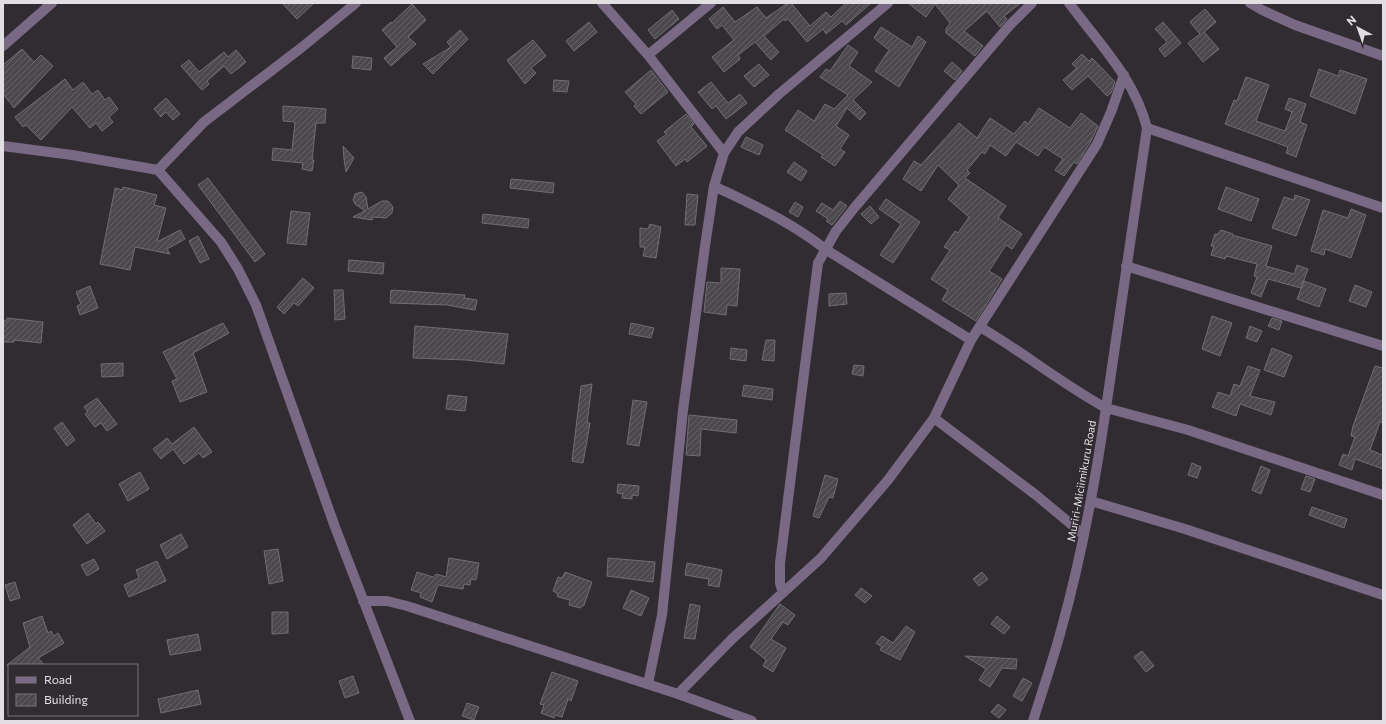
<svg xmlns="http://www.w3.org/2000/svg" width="1386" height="724" font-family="Commissioner,sans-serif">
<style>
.building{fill:url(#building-hatch);stroke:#716d74}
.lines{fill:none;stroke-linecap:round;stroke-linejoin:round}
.minor{stroke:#7a6984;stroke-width:10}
.labels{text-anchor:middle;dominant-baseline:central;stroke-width:3;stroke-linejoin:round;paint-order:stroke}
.street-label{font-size:11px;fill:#e1dfe2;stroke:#302c32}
</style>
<defs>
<pattern id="building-hatch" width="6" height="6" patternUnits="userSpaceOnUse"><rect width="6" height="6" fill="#4b484e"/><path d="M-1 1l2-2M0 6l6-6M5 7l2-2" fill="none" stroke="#656267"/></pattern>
</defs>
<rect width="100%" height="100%" fill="#302c32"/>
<path class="building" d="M282,3H314L297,19Z
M788,3H791L810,26L826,12L831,17L846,3H871L846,25L842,21L826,34L823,29L807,42L788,19L785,21L784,19L764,36L779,52L771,60L755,42L738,55L740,59L724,72L712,57L734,40L722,25L717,29L709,19L723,7L735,22L757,7L766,18Z
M908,3H1021L1004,16L1007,19L1000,27L987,11L964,31L983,46L975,56L946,33V29L950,23L935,4L926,17Z
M412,4L426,20L408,37L416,44L391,66L384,58L397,47L382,30L391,22L392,23Z
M1205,9L1216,22L1204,32L1219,49L1203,62L1188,43L1200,34L1190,22Z
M672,10L679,19L655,39L648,30Z
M589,22L597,32L574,51L566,41Z
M1163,22L1181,43L1165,57L1159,49L1167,42L1155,29Z
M881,27L912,47L918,36L926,42L899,87L875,71L889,50L874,38Z
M460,30L468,39L433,74L423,64L451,47L447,42Z
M533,40L546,56L531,68L536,73L525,84L507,60Z
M848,45L858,52L849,66L872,82L853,100L866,113L860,120L847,108L836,126L849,135L840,149L845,152L835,166L821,157L823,155L785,130L798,110L814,121L825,104L834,109L848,95L820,77L826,69L830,71Z
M22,49L34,62L41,55L53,66L14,108L3,94V65Z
M236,50L246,62L231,74L224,66L207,81L209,84L202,90L181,66L189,60L199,72L224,52L228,57Z
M1082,54L1089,61L1092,58L1115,82L1111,93L1107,96L1088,76L1072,90L1063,80L1077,68L1072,64Z
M353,56L372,58L371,70L352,68Z
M952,62L962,71L955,80L944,71Z
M759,64L769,75L754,87L744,76Z
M1319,69L1338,76L1340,70L1367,79L1355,114L1310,96Z
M651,70L668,92L641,114L634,106L636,104L625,92Z
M1246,77L1269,85L1256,121L1285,131L1292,112L1285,109L1289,98L1306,104L1300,122L1307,125L1296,157L1286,153L1288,147L1225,124L1234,100L1237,101Z
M65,79L73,90L83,82L92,94L98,90L105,100L109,97L118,109L109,117L113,122L102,131L96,123L90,128L72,107L41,140L26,125L23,127L15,117Z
M554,80L569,81L567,92L553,91Z
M711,82L728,103L740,94L747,103L726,119L716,106L712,109L698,92Z
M166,98L180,114L173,120L166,112L161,117L154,109Z
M283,106L326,109L325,123H316L312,160H314L312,171L302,169L303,163L272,160L273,148L292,150L295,122L283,121Z
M1039,108L1070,128L1081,113L1098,126L1091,141L1077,164L1074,162L1064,176L1055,170L1063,159L1044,147L1038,156L1016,142L1006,156L990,145L985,154L982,152L967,170L970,173L965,178L1006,206L998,218L1022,234L1012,249L1006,245L989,271L1002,279L976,321L942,300L948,290L931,279L950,250L944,247L955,231L958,233L969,217L948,199L959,185L938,165L921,191L903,179L914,161L921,165L959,123L977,138L990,118L1014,134L1025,121L1028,124Z
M686,114L694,124L691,127L707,146L687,162L685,159L676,166L657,141L667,134L664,132Z
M746,137L763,145L759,155L741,147Z
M343,146L354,158L346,172L344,159Z
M794,162L807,171L801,181L787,172Z
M208,178L265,254L255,262L198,185Z
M511,179L554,183L553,193L510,188Z
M123,187L157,195L154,205L166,208L157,242L180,230L185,239L167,249L170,254L135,247L130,270L100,264L115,188L123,190Z
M1226,187L1259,199L1251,221L1218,209Z
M362,192L366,197L368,209L382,201H388L393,207L392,213L386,218L373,217L372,220L353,217L365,211L355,204L353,200L355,194Z
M687,194L698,195L695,225H685Z
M1295,195L1310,200L1296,236L1272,228L1284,197L1294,200Z
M886,199L920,222L893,263L880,255L901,224L879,209Z
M840,201L847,206L832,225L826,221L828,219L816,211L822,203L833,210Z
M795,202L803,207L798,217L789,212Z
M870,206L879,217L871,224L861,214Z
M1351,209L1366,215L1351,258L1325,249L1324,255L1311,251L1323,210L1348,218Z
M291,211L310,213L306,245L287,243Z
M483,214L529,219L528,228L482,223Z
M650,224L661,227L656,258L643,256L645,247H640V228L648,229Z
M1221,230L1233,234L1232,235L1272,246L1266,266L1294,274L1297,265L1308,269L1301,288L1268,279L1261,297L1251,293L1257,277L1254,276L1257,264L1226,256L1225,259L1211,255L1214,246H1211L1215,234H1218Z
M198,236L209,259L200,263L189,241Z
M349,260L384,263L383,274L348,271Z
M721,268L740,269L737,306L727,305L726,315L704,312L707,282L721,283Z
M303,278L314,288L298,306L294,303L284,314L277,307Z
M1304,281L1326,289L1319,307L1297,299Z
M1355,285L1372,292L1366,307L1349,301Z
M90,286L98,308L80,315L77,306L81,304L76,292Z
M334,290H343L345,319L335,320Z
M391,290L465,295L464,298L477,300L475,310L447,305L390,303Z
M846,293L847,304L829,306V294Z
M1212,316L1232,323L1220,356L1202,349Z
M7,318L43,322L41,343L14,340V342H3V321H6Z
M1272,318L1282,321L1279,330L1268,326Z
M223,323L229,333L193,353L207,392L180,402L172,381L177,379L163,352Z
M631,323L654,328L651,338L629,334Z
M415,326L508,334L504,364L466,360L413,358Z
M1250,326L1262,331L1257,342L1246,338Z
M766,340H775L774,361L762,360Z
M731,348L747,350L746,361L730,359Z
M1272,348L1292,356L1284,377L1264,370Z
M123,363V376L102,377L101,364Z
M854,365L864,366L863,376L852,374Z
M1248,366L1260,370L1250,396L1275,402L1271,415L1240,404L1236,416L1212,407L1218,392L1230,396L1234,384L1240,386Z
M1375,366L1383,368V423L1380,422L1370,450L1383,455V469L1355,459L1352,470L1339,465L1343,454L1348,456L1355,437L1351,436L1353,426Z
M592,384L587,423H590L583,463L572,461L581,386Z
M744,385L773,389L772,400L742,396Z
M448,395L467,397L465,411L446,409Z
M97,398L117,424L107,431L101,423L95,427L85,414L88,412L84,407Z
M633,400L647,402L639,446L627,444Z
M689,415L737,420L736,433L701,429L700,456L686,455Z
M62,422L75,440L67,446L54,428Z
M194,427L212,452L203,458L199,453L184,464L173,449L161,459L153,449L167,438L172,444Z
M1192,463L1201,467L1197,478L1188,475Z
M1261,466L1270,470L1261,494L1252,490Z
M140,472L149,489L128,501L119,484Z
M825,475L838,479L833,498L829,497L819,518L813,516Z
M1306,476L1315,479L1310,492L1301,489Z
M618,484L639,486L638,496L632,495V499L622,498L623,494L617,493Z
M1312,507L1347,519L1344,528L1309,515Z
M88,513L96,524L98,522L105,531L87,544L73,525Z
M181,534L188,547L167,559L160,545Z
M278,549L283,581L269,584L264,551Z
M449,558L479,563L476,580L471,579L470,585L464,584L463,589L438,585L432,602L420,597L421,593L411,590L417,572L433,577L436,574L446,577Z
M608,558L655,562L653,582L607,576Z
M94,559L99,569L87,576L81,565Z
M157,561L166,581L129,597L124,585L139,578L136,570Z
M687,563L722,570L719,587L708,585L709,579L685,575Z
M565,572L592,582L584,605L580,608L569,605L570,600L558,597L557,593L553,591L558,577L562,578Z
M982,572L988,579L979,586L973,579Z
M15,582L20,598L10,601L5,585Z
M861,588L872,596L865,603L855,595Z
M631,590L649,598L641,616L623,608Z
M690,604L700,606L695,639L684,638Z
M780,604L795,615L788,625L783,622L771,639L786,648L773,672L763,666L766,660L750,647Z
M272,612H288V633L272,634Z
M42,616L48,633L51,631L54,636L58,633L64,643L38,658L44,665H7L30,647L23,623Z
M997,616L1010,627L1004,634L991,624Z
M906,626L915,632L900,660L880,650L882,647L876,643L882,636L893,643Z
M198,634L201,650L170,655L167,640Z
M1142,651L1154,666L1146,672L1134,657Z
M965,656L1017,659L1016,669L1002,668L990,687L979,680L986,669Z
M552,672L578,681L571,701L568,699L562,717L555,715L554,718L541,713L544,705L540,704Z
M353,676L359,693L345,698L339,681Z
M1023,678L1032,683L1022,701L1013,696Z
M198,690L201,704L161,713L158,699Z
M467,703L479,707L474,720L462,716Z
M998,704L1006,710L999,718L991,712Z"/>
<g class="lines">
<path class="minor" d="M602,3L648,55L724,153
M1250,3L1262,10L1295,25L1383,56
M3,46L52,3
M648,55L711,3
M1147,128L1383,208
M3,146L72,155L158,170L221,242L238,269L256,305L335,527L410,721
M158,170L204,122L301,48L356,3
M714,186C753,205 791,222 825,249L971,340
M1126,266L1383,346
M980,327C1023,352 1062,384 1106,408L1147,128C1135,79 1098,42 1069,3
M934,418L1036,495L1084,535
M1091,501L1185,529L1383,595
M783,593L780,583V563L818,263L836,231L855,207L1009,26L1032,3
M363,601H387L407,606L678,694L732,639L821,558L888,480L934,418L971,340L1097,144L1111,112L1124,75
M648,684L662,615L683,410L705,246L714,186L724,153L738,132L779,94L888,3
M678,694L752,721
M1033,721C1042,692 1052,663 1060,634C1081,560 1095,484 1106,408L1188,430L1383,495"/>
</g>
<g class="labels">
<g class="street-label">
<text transform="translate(1081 481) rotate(-80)">Muriri-Miciimikuru Road</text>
</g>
</g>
<rect width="1386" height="724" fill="none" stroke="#e1dfe2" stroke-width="8"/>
<rect x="8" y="664" width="130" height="52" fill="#302c32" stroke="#777478"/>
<rect x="16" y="677" width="20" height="6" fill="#7a6984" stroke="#777478"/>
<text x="44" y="684" font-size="12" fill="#e1dfe2">Road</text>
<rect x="16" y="694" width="20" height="12" fill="url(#building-hatch)" stroke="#777478"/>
<text x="44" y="704" font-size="12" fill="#e1dfe2">Building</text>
<g transform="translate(1358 28) rotate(319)" stroke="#302c32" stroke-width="3" paint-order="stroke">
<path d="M0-3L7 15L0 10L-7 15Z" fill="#e1dfe2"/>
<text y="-6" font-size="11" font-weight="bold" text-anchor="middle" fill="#e1dfe2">N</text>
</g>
</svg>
